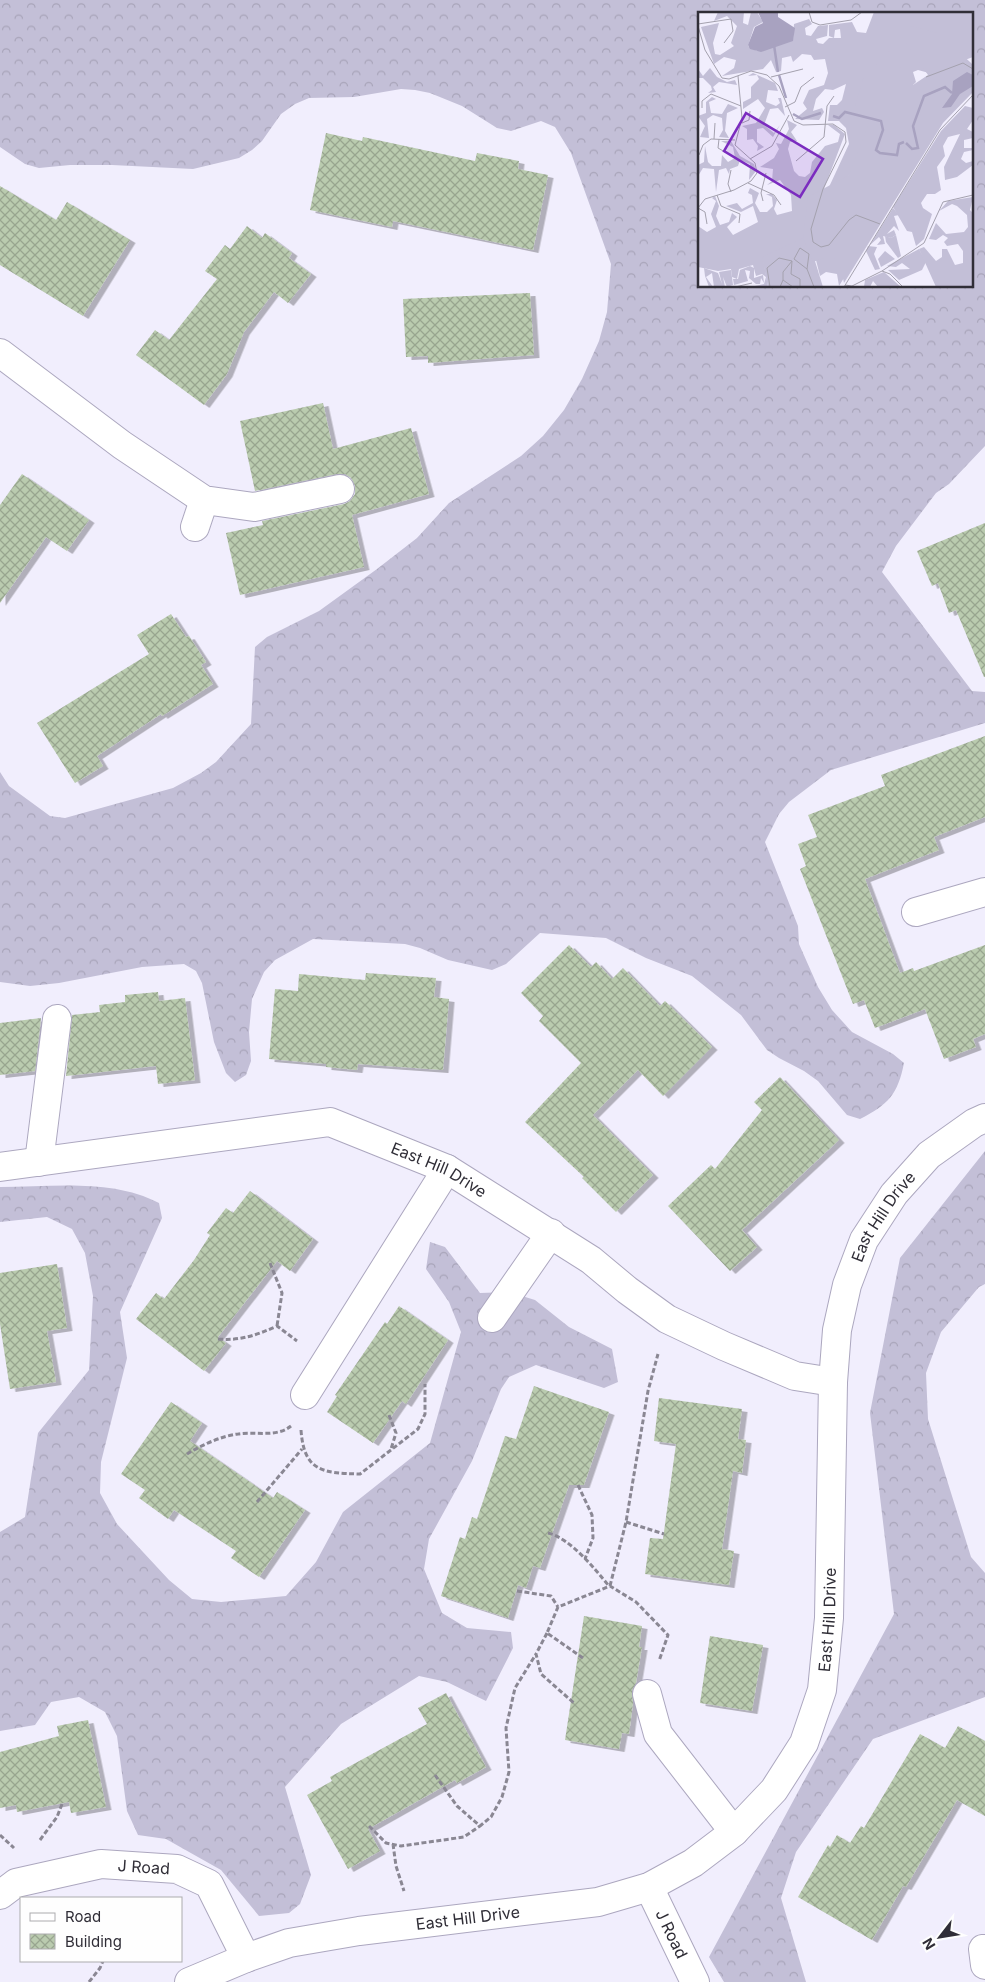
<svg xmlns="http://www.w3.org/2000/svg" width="985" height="1982" font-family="Inter,sans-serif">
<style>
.forest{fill:url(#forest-crowns);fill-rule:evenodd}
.building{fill:url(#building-cross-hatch);filter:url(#shadow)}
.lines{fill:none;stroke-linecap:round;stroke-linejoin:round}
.minor-casing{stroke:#aca7bf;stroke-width:30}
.path{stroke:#8a8793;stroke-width:3;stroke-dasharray:5 2.5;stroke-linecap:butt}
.minor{stroke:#fff;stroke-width:28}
.labels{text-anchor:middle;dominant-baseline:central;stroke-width:4;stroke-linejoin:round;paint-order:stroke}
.street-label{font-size:16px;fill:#302e37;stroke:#fefefe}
.inset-river{fill:none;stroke:#a8a2c0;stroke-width:2.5}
.inset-road{fill:none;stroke:#a4a1ae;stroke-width:1}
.view{fill:#7b2cbf;fill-opacity:0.15;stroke:#7b2cbf;stroke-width:2.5}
.inset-edge{fill:none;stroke:#302e37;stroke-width:2.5}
</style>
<defs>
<pattern id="forest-crowns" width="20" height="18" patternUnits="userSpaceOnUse" patternTransform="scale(1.25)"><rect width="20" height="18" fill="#c3bfd7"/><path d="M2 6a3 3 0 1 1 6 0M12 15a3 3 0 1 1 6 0" fill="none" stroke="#a8a4b9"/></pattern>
<pattern id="building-cross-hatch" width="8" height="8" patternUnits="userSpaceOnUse" patternTransform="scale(1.25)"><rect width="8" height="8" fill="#bacbaf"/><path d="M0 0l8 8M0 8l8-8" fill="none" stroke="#98a58f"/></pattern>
<filter id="shadow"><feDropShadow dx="5.5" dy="3" stdDeviation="0" flood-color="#0004"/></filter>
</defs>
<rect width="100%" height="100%" fill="#f1eefd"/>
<path class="forest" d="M0,0H985V446L949,484L936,493L896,546L882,572L972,691L985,692V723L831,770L789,802L779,814L765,842L798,926L799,944L818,987L832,1010L852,1032L893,1054L904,1063C898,1094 888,1105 860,1119L847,1115L818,1081L804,1071L779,1058L767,1050L741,1015L692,976L646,958L606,938L540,933L506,964L492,970L448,960L420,948L405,944L313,939L275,960L264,972L252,999L249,1032L251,1061L246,1075L235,1082L226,1073L214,1042L202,983L196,971L184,964L142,967L59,983L30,986L0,982V772L9,786L50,816L65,818L173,788L201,773L216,762L251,724L255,647L267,637L319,611L377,569L417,538L449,503L521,456L543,436L564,410L582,379L599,341L607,312L611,264L571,153L555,127L541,121L511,131L497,128L462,106L430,93L415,90L401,89L354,97L309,98L295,104L281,114L262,141L252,150L239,158L193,169L112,165H70L39,168L25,164L0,147ZM699,14H971V286H699Z
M985,1151V1284L979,1287L941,1332L926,1373L928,1419L971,1557L985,1573V1697L873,1739L796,1852L781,1898L806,1982H724L709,1957L894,1614L870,1413L900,1258Z
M0,1187C51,1187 112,1178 159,1203L162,1218L120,1312L127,1358L101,1462L100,1493L117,1524L169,1580L192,1599L221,1602L286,1596L316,1562L343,1512L430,1443L461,1332L449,1302L426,1269L430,1242L445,1247L480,1293L509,1292L535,1300L569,1327L612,1349L618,1382L604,1388L536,1365L509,1377L501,1389L472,1461L429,1539L424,1569L442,1613L467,1628L511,1632L513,1648L486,1701L447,1682L419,1676L341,1724L285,1787L311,1875L300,1904L289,1913L259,1916L221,1870L166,1839L138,1835L127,1811L117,1736L105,1712L79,1697L51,1702L35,1725L0,1731V1532L25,1517L38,1433L89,1370L93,1296L85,1253L72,1229L47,1217L0,1222Z"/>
<path class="building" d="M326,133L362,141L363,137L475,161L477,153L519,161L518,169L548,175L533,250L393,221L392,227L310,210Z
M0,186L56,220L67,202L130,240L83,316L0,265Z
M247,226L262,238L265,233L292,253L289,258L311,274L288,303L274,292L244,332L227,374L204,405L136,355L155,330L169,340L217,279L205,271L225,245L230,249Z
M530,293L534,355L428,363V356L406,357L403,299Z
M323,403L333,449L411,428L429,494L352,515L364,567L240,595L226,533L263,525L262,521L344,504L350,501L355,494V486L351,478L345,474H337L255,491L240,421Z
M22,474L89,520L67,551L46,537L0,603V505Z
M985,523V677H984L956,610L949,613L938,583L932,586L917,551Z
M171,614L186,637L189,636L206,662L201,665L213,684L162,716L161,714L97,756L103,766L75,783L37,723L149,654L137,635Z
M985,736V817L934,837L939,850L865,879L900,973L913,968L914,971L985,945V1034L973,1039L976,1047L944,1059L925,1009L875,1028L864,1000L853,1004L800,869L806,866L798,844L817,837L808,815L885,786L881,775Z
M569,945L591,967L596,962L612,979L623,968L660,1006L665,1001L712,1047L663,1096L638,1070L593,1115L653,1175L616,1212L582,1178L584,1177L525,1122L581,1063L539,1021L543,1016L521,993Z
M366,973L436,978L434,997L449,999L443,1070L358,1064L357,1070L326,1067V1064L269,1059L275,989L298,991L299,974L365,980Z
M158,992L159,1001L185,998L195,1080L158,1084L156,1066L66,1076L72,1015L100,1012L99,1005L125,1002V995Z
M41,1018L35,1071L0,1075V1023Z
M780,1077L839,1140L742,1230L757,1247L730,1271L668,1206L711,1165L715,1169L762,1110L754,1102Z
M250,1191L313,1239L290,1271L277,1261L218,1337L226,1343L204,1371L136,1319L156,1293L164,1299L194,1260L210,1235L207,1233L226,1208L233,1213Z
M57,1264L67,1328L47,1331L56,1382L10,1389L0,1324V1273Z
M399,1306L448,1340L406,1404L402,1401L373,1443L327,1412L337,1396L335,1395L385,1322L387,1324Z
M534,1386L609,1412L584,1485H569L540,1568L533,1566L526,1588L518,1585L508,1618L441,1596L460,1537L465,1539L472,1517L477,1519L505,1436L516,1439Z
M659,1398L742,1409L738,1439L746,1440L742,1473L733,1471L722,1549L734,1551L729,1585L645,1574L650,1538L663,1539L676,1444L654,1441Z
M171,1402L202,1423L190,1441L273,1498L277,1492L305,1510L259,1577L231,1558L236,1551L174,1510L168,1519L139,1498L145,1490L121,1474Z
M584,1616L642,1626L639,1647H642L636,1683L632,1691L633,1703L629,1734L622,1733L619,1749L565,1740Z
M710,1636L763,1645L752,1711L700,1703Z
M446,1693L486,1767L457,1783L455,1780L368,1829L380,1851L348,1869L307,1795L332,1781L330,1777L427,1724L418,1708Z
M88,1720L106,1807L71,1813L69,1802L17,1812L16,1805L0,1808V1752L59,1736L57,1726Z
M958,1726L985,1741V1816L957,1800L906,1887L903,1886L872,1940L798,1897L828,1845L830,1847L837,1835L850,1843L861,1826L864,1828L920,1734L945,1748Z"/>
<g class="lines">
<g class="minor-casing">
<g id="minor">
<path d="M0,353L122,445L204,500L254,507L340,489"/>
<path d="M195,527L204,500"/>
<path d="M916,912L985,892"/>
<path d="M39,1162L57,1019"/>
<path id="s1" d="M0,1167L330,1122L447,1169L591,1260L627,1290L667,1319L724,1346L795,1376L833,1382"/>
<path d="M492,1318L551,1233"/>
<path d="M305,1395L447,1169"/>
<path d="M647,1694L658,1734L734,1832"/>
<path id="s2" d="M649,1887L695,1982"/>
<path id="s3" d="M0,1895L16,1883L101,1864L177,1869L209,1884L246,1958"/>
<path d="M983,1949L985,1965"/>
<path id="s4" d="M189,1982L246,1958L289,1943L359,1931L598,1902L649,1887L693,1863L734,1832L774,1790L804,1743L822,1690L829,1618L833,1382L837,1330L847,1285L864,1240L894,1194L929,1155L974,1123L985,1118"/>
</g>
</g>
<path class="path" d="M270,1263L282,1293L277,1326
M218,1339C240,1341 257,1335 277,1326L297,1341
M389,1415L396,1433L391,1449
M301,1430C304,1472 323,1473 360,1474L418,1429L425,1414V1384
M187,1454C202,1445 221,1436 238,1434C255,1431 276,1438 291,1426
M578,1485L592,1515L593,1538L585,1559
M257,1502L302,1449
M626,1522L664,1534
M548,1533C570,1538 595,1569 609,1586
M610,1586L626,1522L648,1391L658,1354
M517,1591L551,1596L558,1607
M547,1633L536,1654L541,1674L574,1703
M583,1658L547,1633L558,1607L610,1586L636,1602L668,1635L659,1661
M435,1775L457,1806L480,1826L491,1817L502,1797L509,1772L506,1728L515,1688L536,1654
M369,1826L386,1843L401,1846L464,1837L480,1826
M0,1835L14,1848
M40,1840L57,1817L62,1804
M393,1844L396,1866L404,1891
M89,1982L100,1968L103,1961"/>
<use href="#minor" class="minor"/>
</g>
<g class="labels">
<g class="street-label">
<text stroke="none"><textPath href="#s1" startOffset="452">East Hill Drive</textPath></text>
<text stroke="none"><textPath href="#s4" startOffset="1228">East Hill Drive</textPath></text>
<text stroke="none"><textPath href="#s4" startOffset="814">East Hill Drive</textPath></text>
<text stroke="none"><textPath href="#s3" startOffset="150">J Road</textPath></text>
<text stroke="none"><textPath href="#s4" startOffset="288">East Hill Drive</textPath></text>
<text stroke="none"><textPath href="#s2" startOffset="52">J Road</textPath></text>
</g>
</g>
<g transform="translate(698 12)">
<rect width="275" height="275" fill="#f1eefd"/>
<path d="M195,196L201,203L196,204L201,219L196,214L189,222L196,218L198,223L193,226L185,224L187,232L179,233L183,228L181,225L172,233ZM221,237L228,250L224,258L201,268L190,258L212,257L204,251L198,255L189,254ZM187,239L197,247L183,255L180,247ZM52,254L56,256V266L65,263L66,271L63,266L62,272H58L51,266L52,259L47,258L50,269L36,273L35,267H40L42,258ZM6,256L20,261L24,272L21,260L33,258L35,273L29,275L25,265L27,275H16L14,261L8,265L15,275H11L7,264Z" fill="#c3bfd7"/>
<path d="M20,0H46L45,11L50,13L53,0H59L65,10L56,15L50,34L59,39L95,28L96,12L111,7L114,12L107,16L108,23L113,24L120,14L130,13L129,24L118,27L120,31L125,32L131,26H143L142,17L137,18L136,26L131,24V13L154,10L159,20L168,21L176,0H275V45L231,61L220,58L215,60L218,70L213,75L227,89L124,190L151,132L148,116L141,109H130L132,93H139L144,88L148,72L135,78L127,77L118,87L115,99L124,96L126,100L121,108L97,107L109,97L105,91L111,78L126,73L130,61L127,47L116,48L113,43L104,42L95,50L93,44L84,46L83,59L78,60L73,48L65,57L24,64L36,56L38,48L26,45L16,52L3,15L21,11L15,31L17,42L22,43L36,34L33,31L39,14L29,4L16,9ZM12,56L19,65L29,70L37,68L39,73L21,70L15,75L18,80L10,81L14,78L13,74L5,66H0V57L5,64ZM55,61L77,71L80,79L70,78L68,90L78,94L82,91L80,86H83L87,104L80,96L72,97L66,113L76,121L82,113L75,125L65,116L59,117V130L66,135L59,139L60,134L55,127L49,128V117L44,114L58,111L67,96L60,87L45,97V90L53,86V75L61,67L59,63L50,64ZM14,85L18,87L11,90L13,101L24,102L30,92L40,96L29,101L27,119L31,126L21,125L25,118L24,106L15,103L9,107L11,126L2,125L7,114L0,104L8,101V90ZM267,94L275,96V108L269,117L275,120V126L266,128V136H275V138L266,140L263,147L268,151L275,149V153L259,165L247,168L246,155L262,122L250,125L245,134L247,144L239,155L243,178L237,182H229L223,191L225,196L234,202L226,227L218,234L214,220L209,219L195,195L243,119ZM89,108L99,113L93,120L99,129L92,130L90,137L96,159L101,164L107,165L112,161L114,150L127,134L140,130L142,122L130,113H136L147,122L111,216L162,240L141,274L139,262L128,260L122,264L117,244L103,228L65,246L70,275H57V274L66,272L68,265L64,262L58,264L55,253L41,257L39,267L34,265L33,257L20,259L0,255V214L9,220L18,215L13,202L18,189L14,186L17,184L21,194L18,204L22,213L31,210L34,201L39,205L29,215L35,223L60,210L55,194L43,200L28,194L39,191L44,197L55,191L54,183L50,181L52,176L61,181L57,191L62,200H69L75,194L74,185L68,182H74L79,188L76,197L79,203L94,199L93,183L82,168L69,173L74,169L75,157L62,155L76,146L81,137L78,131L83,132L91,117ZM23,129H33L42,144L56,152L58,159L51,168L52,152L42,148L40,154L32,157L31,162L28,156L21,158L18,180L16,157L5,156L0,164V153L6,150L7,134L10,150L14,154H23L24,143L30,150L37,146L35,135ZM275,185L272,198L275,201V275H238L221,237L226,235L238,249L244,245V237H249L257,253L265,251V239L260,232L249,234L246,230L250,226L245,223L238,228L231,227L238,211L248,222L266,220L270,215L269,203L259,194L254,192L241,199L250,189ZM198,223L203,244L200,246L188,230L187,224L193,226ZM170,234L179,235L176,242L182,257L177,258L168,239ZM186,260L203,275H180L175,269L172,275H166L167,268Z" fill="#c3bfd7"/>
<path d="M105,226L116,246L125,275H70L64,245Z" fill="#c3bfd7"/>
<path d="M213,14L240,21L272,50L275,53V80L245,111L146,271L142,253L131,240L128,245L115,250L105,226L110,185L151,163L171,111L157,94L165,67L191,39L215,73L230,63L204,25Z" fill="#c3bfd7"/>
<path d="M60,0H80V5L97,16L95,29L63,40L52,37L50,33L57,15L65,11ZM269,60L275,63V74L262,82L253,95L244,96L254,82L255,69Z" fill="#a8a2c0"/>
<path class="inset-river" d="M76,33L80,60M81,63L88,86M95,102L104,107L123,101M135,104L141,106L147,100L183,109L185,118L178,138L182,141L199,143L201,132L206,130M208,131L214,137L220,136L215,114L226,84L247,75L254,81"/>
<path class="inset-road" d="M111,0L114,10L122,13L153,8L164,0M0,12L33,7L35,19L26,31M0,14L7,38L24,66L31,67L53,59L69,63L81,74L96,109L105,113L135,112L147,120L148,130L125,177L113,217L115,230L123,235L131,233L151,208L158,203L182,212M73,65L105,57M228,65L265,51L275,57M87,95L97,90L103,75L116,65M4,96V89L13,82L43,94M44,111L51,108L52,99M16,127L17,111M21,127L20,136L27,140M1,143L5,133L13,127L37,128M52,147L74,134L91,103M98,149L126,125L129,94L136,84M50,171L76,183L83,193M33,180L30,172L33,158M19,183L23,194L42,202L41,211M65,189L63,181L68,161M0,196L7,187L36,178L53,169L59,161L57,151L37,133L44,106L40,64M0,196L7,200L9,212M109,257L96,247L102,236L111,242L109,257L116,275M184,259L226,231L245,190L275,183M85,268V260L94,249M147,273L154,274L184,259L192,262L205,275M37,275L54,271M72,275L69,256L81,246L94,249L93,262L102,267V275M82,275L85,268L95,275M146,275L242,118L275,83"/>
<path class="view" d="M48,101L125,147L102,185L26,139Z"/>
<rect width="275" height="275" class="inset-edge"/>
</g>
<rect x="20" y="1897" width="162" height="65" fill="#fefefe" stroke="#acabae"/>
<rect x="30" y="1913" width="25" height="8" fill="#ffffff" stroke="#acabae"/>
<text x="65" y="1922" font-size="15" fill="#302e37">Road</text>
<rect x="30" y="1934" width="25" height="15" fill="url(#building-cross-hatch)" stroke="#acabae"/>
<text x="65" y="1947" font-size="15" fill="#302e37">Building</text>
<g transform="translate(940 1937) rotate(239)" stroke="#fefefe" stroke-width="4" paint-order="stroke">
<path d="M0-4L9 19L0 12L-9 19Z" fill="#302e37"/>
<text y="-8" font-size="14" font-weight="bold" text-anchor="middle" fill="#302e37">N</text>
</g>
</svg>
